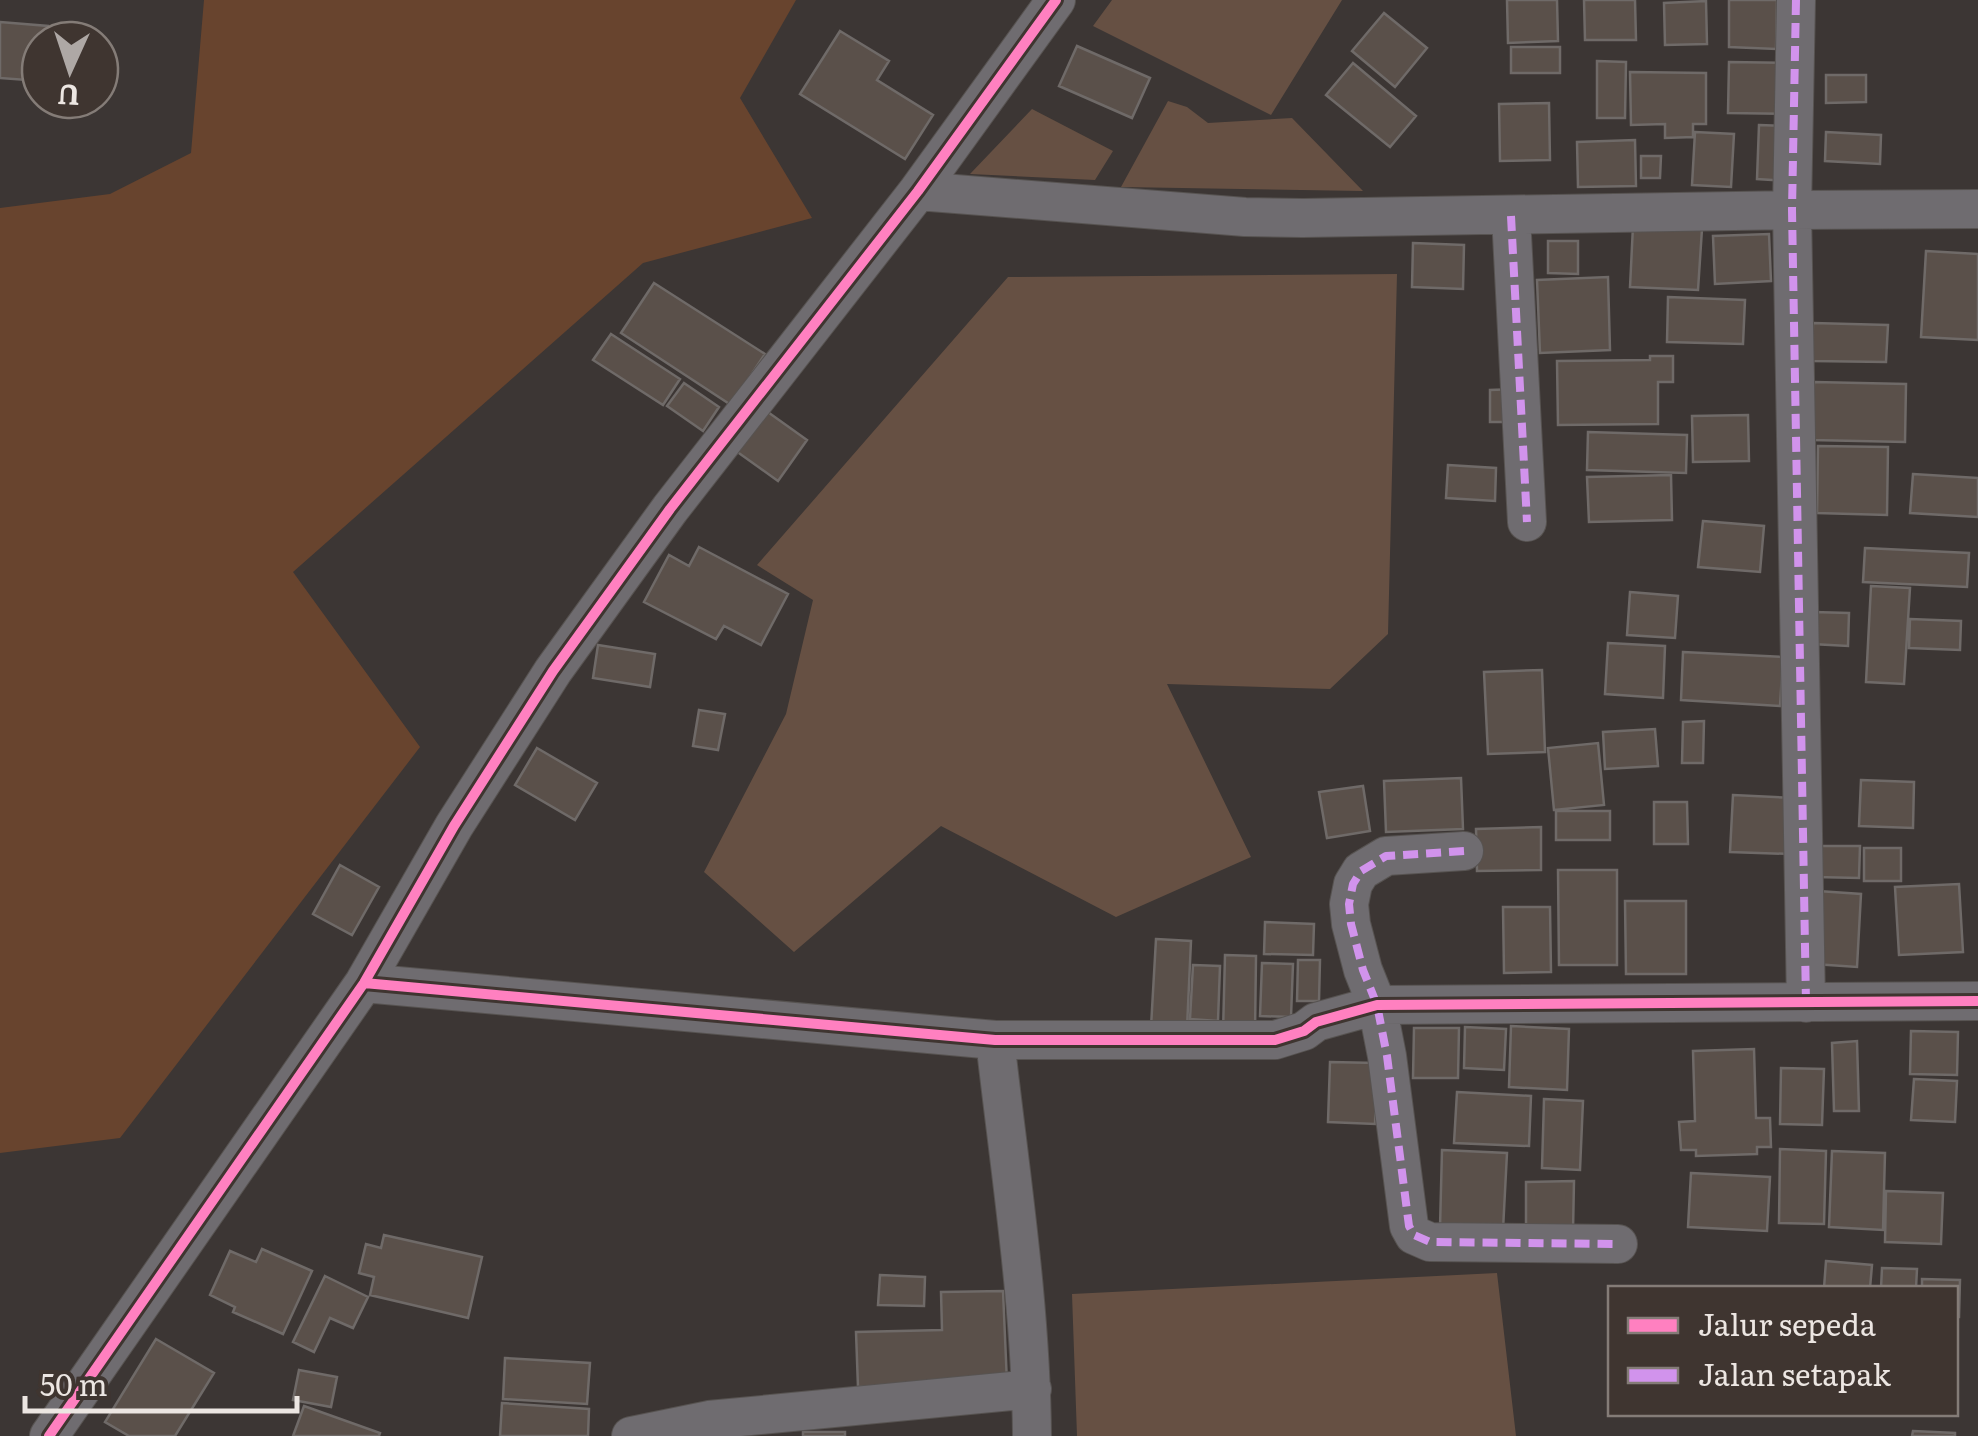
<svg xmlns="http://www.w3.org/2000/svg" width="1978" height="1436" font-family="Literata,serif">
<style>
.green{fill:#665043}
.water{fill:#68442e}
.building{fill:#5a504a;stroke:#6f6a68;stroke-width:2.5}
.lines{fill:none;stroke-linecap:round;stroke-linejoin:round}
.street-casing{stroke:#575351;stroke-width:40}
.street{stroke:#6f6c70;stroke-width:38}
.quiet{stroke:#d193ec;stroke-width:8;stroke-dasharray:15 8;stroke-linecap:butt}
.cycleway-casing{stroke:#3f3530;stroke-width:16}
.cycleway{stroke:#ff80c0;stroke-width:10}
</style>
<rect width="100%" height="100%" fill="#3c3634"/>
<path class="green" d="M1112,0H1342L1271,115L1093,26Z
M1168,101L1187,107L1208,123L1292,118L1363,191L1121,187Z
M1032,109L1113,151L1095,180L970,174Z
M1397,274L1388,634L1330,689L1167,684L1251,857L1116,917L941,826L794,952L704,872L786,714L813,600L757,565L1008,277Z
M1497,1273L1516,1436H1077L1072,1294Z"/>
<path class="water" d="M204,0H796L740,98L812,218L643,263L293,572L420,747L120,1138L0,1153V208L110,194L191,153Z"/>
<path class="building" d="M1507,0H1557L1558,41L1508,43Z
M1584,0H1635L1636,40H1585Z
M1729,0H1777L1776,49L1729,47Z
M1706,1L1707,44L1665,45L1664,3Z
M1384,13L1427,48L1395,87L1352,51Z
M0,22L48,26L47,40H40V81L0,78Z
M840,31L889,61L877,80L933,115L905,159L800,94Z
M1077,46L1150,78L1132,118L1059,86Z
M1511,47H1560V73H1511Z
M1597,61L1626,62L1625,118H1597Z
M1729,62L1792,63L1791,114L1728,113Z
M1353,63L1416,116L1390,147L1326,95Z
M1630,72L1706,73V124H1693V137L1665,138V124L1631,125Z
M1826,75H1866V102L1826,103Z
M1549,103L1550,160L1500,161L1499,104Z
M1759,125L1792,126L1790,181L1757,179Z
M1695,132L1734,134L1731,187L1692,185Z
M1826,132L1881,135L1880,164L1825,161Z
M1635,140L1636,186L1578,187L1577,142Z
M1641,156H1661L1660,178H1641Z
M1633,226L1702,229L1698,290L1630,287Z
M1769,234L1771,281L1715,284L1713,236Z
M1548,241H1578V274L1548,273Z
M1413,243L1464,245L1463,289L1412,287Z
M1926,251L1978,254V340L1921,337Z
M1608,277L1610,350L1540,353L1537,280Z
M654,283L765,354L731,405L621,333Z
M1668,297L1745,300L1743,344L1667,342Z
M1813,323L1888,325L1886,362L1812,361Z
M611,334L680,379L663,405L593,360Z
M1650,356H1673V382H1658V424L1558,425L1557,361L1650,360Z
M1814,382L1906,384L1905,442L1812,440Z
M684,383L719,407L703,431L667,406Z
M1517,389L1518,422H1490V390Z
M765,410L807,440L778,481L736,451Z
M1748,415L1749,461L1693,462L1692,416Z
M1588,432L1687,435L1686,473L1587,470Z
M1818,446L1888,447L1887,515L1817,513Z
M1448,465L1496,468L1495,501L1446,498Z
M1913,474L1978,478V517L1910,513Z
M1671,475L1672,520L1589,522L1587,477Z
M1703,521L1764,526L1760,572L1698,567Z
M699,547L788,594L761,645L724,626L716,639L644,602L669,555L689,566Z
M1865,548L1969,553L1967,587L1863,582Z
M1871,586L1910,588L1904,684L1866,682Z
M1630,592L1678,596L1675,638L1627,635Z
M1813,612L1849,613L1848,646L1812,644Z
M1910,619L1961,621L1960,650L1909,648Z
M1608,643L1665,646L1663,698L1605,694Z
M598,645L655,654L650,687L593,678Z
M1683,652L1783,657L1780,706L1681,700Z
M1542,670L1545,752L1488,754L1484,672Z
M699,710L725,714L718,750L693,746Z
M1704,721L1703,763H1682L1683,722Z
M1655,729L1658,766L1605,769L1603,732Z
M1598,743L1604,805L1554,810L1548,748Z
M537,748L597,783L575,820L515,785Z
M1461,778L1463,829L1386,832L1384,781Z
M1861,780L1914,782L1913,828L1859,826Z
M1363,786L1370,831L1327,838L1319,792Z
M1733,795L1794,798L1791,854L1730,852Z
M1654,802H1687L1688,844H1654Z
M1556,811H1610V840H1556Z
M1541,827V870L1477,871L1476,829Z
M1816,846H1860L1859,878L1816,877Z
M1864,848H1901V881H1864Z
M340,865L379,887L352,935L313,914Z
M1558,870H1617V965H1559Z
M1959,884L1963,952L1899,955L1895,887Z
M1818,891L1861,894L1857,967L1814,964Z
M1625,901H1686V974H1626Z
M1503,907H1550L1551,972L1504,973Z
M1265,922L1314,924L1313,955L1264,954Z
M1156,939L1191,941L1187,1028L1151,1027Z
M1225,955L1256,956L1255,1033H1223Z
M1298,960H1320L1319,1001H1297Z
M1262,963L1293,964L1291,1017L1260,1016Z
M1193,965L1220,966L1218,1021L1190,1019Z
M1511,1026L1569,1029L1567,1090L1509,1087Z
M1465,1027L1506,1029L1504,1070L1464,1068Z
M1414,1028H1459L1458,1078H1413Z
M1911,1031L1958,1032L1957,1075L1910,1074Z
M1857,1041L1859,1111H1834L1832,1043Z
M1754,1049L1756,1118H1770L1771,1147H1757V1154L1696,1156V1150H1681L1679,1122L1695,1121L1693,1051Z
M1330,1062L1377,1063L1375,1124L1328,1122Z
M1781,1068L1824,1069L1822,1125L1780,1124Z
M1914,1079L1957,1081L1955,1122L1911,1120Z
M1457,1092L1531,1096L1529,1146L1454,1143Z
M1544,1099L1583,1101L1580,1170L1542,1168Z
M1780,1149L1826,1151L1824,1224L1779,1223Z
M1442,1150L1507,1153L1503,1230L1440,1228Z
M1832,1151L1885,1153L1883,1230L1829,1227Z
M1691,1173L1770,1177L1767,1231L1688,1227Z
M1574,1181L1573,1232H1526V1182Z
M1886,1191L1943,1193L1941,1244L1885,1242Z
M384,1235L482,1257L468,1318L370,1295L374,1277L359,1273L366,1244L381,1248Z
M262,1249L312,1271L283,1334L233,1312L235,1307L210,1295L230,1251L256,1262Z
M1826,1261L1872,1265L1870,1288H1824Z
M1882,1268L1917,1269L1916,1288H1881Z
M880,1275L925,1277L924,1306L878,1305Z
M325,1276L368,1297L353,1328L330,1318L314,1352L293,1342Z
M1922,1279L1960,1280L1959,1317H1956V1288H1922Z
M1003,1291L1007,1383L858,1387L856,1332L942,1330L941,1292Z
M156,1339L214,1373L175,1436H129L105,1422Z
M505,1358L590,1363L587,1404L503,1399Z
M299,1370L337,1377L331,1407L293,1400Z
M502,1403L589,1409L588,1436H500Z
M304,1406L380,1433L379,1436H293Z
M1913,1431L1955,1433V1436H1912Z
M803,1432H845V1436H803Z"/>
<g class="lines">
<g class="street-casing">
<path id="street" d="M1796,0L1792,210L1806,1003
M918,191L1245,217L1303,218L1792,210L1978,209
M1511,216L1527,522
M1464,851L1386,856L1361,871L1353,884L1349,904L1351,924L1363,970L1377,1005L1387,1056L1409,1226L1414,1235L1430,1242L1618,1244
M364,983L995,1040H1275L1304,1031L1316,1022L1377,1005L1978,1001
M995,1040C1010,1172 1031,1304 1032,1436
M49,1436L364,983L454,826L553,671L670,509L918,191L1056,0
M631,1436L709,1420L1032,1389"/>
</g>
<use href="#street" class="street"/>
<path class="quiet" d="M1796,0L1792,210L1806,1003
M1511,216L1527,522
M1464,851L1386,856L1361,871L1353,884L1349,904L1351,924L1363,970L1377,1005L1387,1056L1409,1226L1414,1235L1430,1242L1618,1244"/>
<g class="cycleway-casing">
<path id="cycleway" d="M364,983L995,1040H1275L1304,1031L1316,1022L1377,1005L1978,1001
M49,1436L364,983L454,826L553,671L670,509L918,191L1056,0"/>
</g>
<use href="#cycleway" class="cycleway"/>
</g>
<rect x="1608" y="1286" width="350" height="130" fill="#3f3530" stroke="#847c77" stroke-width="2.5"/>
<rect x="1628" y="1318" width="50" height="15" fill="#ff80c0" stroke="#847c77" stroke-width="2.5"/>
<text x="1698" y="1336" font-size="30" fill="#ece6e2">Jalur sepeda</text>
<rect x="1628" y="1368" width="50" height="15" fill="#d193ec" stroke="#847c77" stroke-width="2.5"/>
<text x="1698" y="1386" font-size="30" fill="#ece6e2">Jalan setapak</text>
<g transform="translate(70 70) rotate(183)"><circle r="48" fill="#3f3530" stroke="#847c77" stroke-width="2.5"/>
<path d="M0-8L18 38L0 25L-18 38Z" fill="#aea8a5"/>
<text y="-15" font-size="28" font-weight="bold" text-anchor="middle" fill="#ece6e2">U</text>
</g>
<path d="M25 1396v15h272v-15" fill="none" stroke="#ece6e2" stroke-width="5"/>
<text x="40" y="1396" font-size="30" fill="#ece6e2" stroke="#3f3530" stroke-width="8" paint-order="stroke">50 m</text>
</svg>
